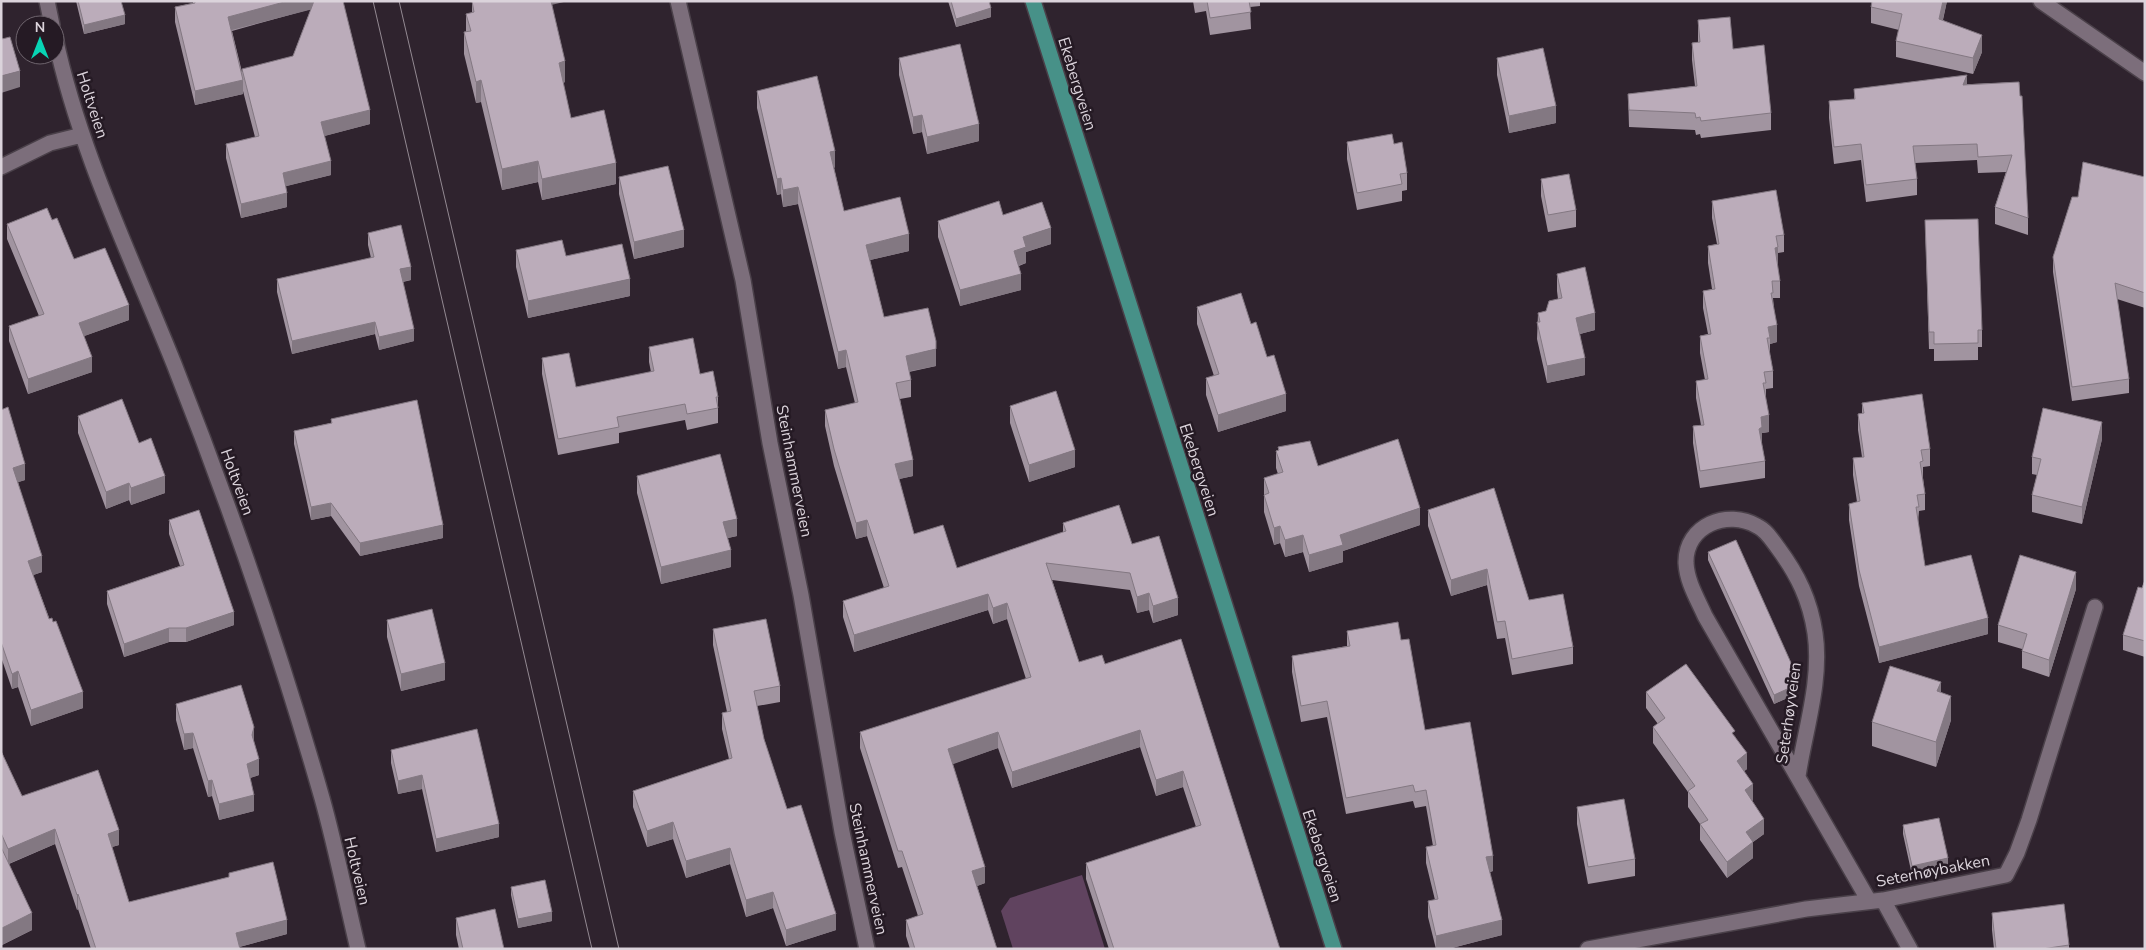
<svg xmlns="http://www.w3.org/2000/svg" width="2146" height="950" font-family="'Nunito Sans',sans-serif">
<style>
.green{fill:#60435f}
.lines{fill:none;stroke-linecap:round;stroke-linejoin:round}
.minor-casing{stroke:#4a4049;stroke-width:18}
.major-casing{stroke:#4a4049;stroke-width:18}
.minor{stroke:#7c6e7b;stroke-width:15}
.major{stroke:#479188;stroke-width:15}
.tram{stroke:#938992;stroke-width:1}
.wall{fill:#a194a0;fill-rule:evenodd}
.shaded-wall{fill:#837882}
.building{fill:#bbacba;stroke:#837882}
.labels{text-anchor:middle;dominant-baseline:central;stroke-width:5;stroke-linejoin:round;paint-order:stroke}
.street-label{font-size:16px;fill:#dbd3db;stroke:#251a24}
</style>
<rect width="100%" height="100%" fill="#2f232e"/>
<path class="green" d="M1082,875L1105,949H1013L1001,911L1010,898Z"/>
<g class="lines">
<g class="minor-casing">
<path id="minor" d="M47,1L52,25
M678,1L743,280L770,443L801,595L842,832L867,949
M2041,1L2145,73
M55,37C79,150 131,256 174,364C230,506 280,651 322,798C336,848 346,899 358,949
M1,167L50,143L82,135
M1798,776C1805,730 1822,680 1815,633C1810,600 1798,575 1778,548C1772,540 1766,530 1757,526C1728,509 1685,525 1686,563C1687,582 1697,598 1705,616L1869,901
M1883,900L1910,949
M1588,949L1806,909L1883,900L2006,875L2017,853L2029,820L2095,607"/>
</g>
<g class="major-casing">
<path id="major" d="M1033,1L1334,949"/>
</g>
<use href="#minor" class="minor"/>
<use href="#major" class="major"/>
<path class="tram" d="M373,1L592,949
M399,1L619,949"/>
</g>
<path class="wall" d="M76,1H121L125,24L84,34Z
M193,1H343L370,124L324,136L331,175L286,186L287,207L241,218L226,158V144L255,137L243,91V94L195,105L175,22V7L193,3ZM311,9L293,56L242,72L232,31Z
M472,1L552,5L565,82L563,83L571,118L616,184L542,200L538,182L502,190L481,102L476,103L464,54V32H466V14L472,13Z
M948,1H989L991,17L956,27Z
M1193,1H1260V6L1250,7L1251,29L1210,35L1206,11L1195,13Z
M1947,1L1943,20L1982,52L1973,74L1896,57V41L1899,30L1871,23V7Z
M1698,20L1733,49L1771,113V130L1701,138L1700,134L1696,135L1695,130L1629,127L1628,94L1695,86L1692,60V43L1698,42Z
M899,58L979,141L927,154L922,132L913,134L899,75Z
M1497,58L1556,123L1509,133L1497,75Z
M2019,82L2028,218V235L1995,224V207L2006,172L1978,173L1977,160L1915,163L1917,179V195L1866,202L1861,160L1834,164L1829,118V101L1854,99V89Z
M757,91L835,167L834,168L844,211L909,251L870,260L884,317L936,366L909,372L911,380V397L900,399L913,476L899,479L914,534L957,568L1063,532V523L1132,544L1178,615L1153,623L1149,610L1137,613L1130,590L1052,580L1079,662L1105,664L1181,639L1280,949H1109L1086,879V863L1196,827L1183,787L1156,796L1140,747L1012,788L998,748L952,764L985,883L977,886L997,949H910L906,936V920L918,916L902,867L898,868L860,748V732L1026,679L1007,619L993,624L988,610L854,652L843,617V601L884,588L867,536L856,539L834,466L825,426V410L855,403L846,367L838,369L798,204L783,207L781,194L777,195L757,108Z
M1347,142L1394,144L1407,173V190L1402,191V201L1357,210L1347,159Z
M619,177L684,247L634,259L619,194Z
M2145,177V308L2117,299L2129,379V393L2072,401L2053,272V257L2078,197Z
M1541,179L1576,210V227L1548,232L1541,196Z
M1712,201L1784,235V252L1778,253L1777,264L1780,281V298H1773L1777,342L1770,344V355L1773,371V388L1766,389V399L1769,432L1762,433V445L1765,461V478L1700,488L1693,443V426L1701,425L1696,398V381L1705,380L1700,353V336L1708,334L1703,308V291L1712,289L1708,263V246L1717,244L1712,218Z
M1003,215L1051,244L1026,252V263L1019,266L1021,290L960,306L938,237V221Z
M52,220L74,259L129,320L84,336L92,372L28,394L9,341V326L39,316L7,239V224Z
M1925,220L1982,330V347H1978V360L1934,361V349H1929Z
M368,233L411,280L403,282L414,341L379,350L375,334L292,354L277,292V279L371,258L368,245Z
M516,250L566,256L630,296L528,318L516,267Z
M1557,274L1595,330L1580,334L1585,375L1547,383L1537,339L1538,313L1546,311L1558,299L1557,291Z
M1197,307L1251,324L1267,357L1286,411L1218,432L1206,395V378L1214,376L1197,324Z
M649,347L700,374L718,397V423L687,430L685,420L619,433V443L558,455L542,374V358L576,387L651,372L649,362Z
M1862,403L1930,449V466L1923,467V478L1925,494V510L1919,511L1918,523L1925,566L1988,634L1879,663L1859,586L1849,520V504L1857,502L1853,475V458L1862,457L1858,430V414L1862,413Z
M1010,406L1075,467L1029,482L1010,423Z
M1,410L25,480L18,482L42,572L33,575L83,708L31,726L18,687L12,689L1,657Z
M78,416L139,443L165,493L131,505L129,500L106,509L78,433Z
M331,419L443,538L360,556L331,516L311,520L294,444V431L331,423Z
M2102,439L2082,524L2032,512V495L2037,475L2032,474V457Z
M1278,447L1318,466L1420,525L1343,551V562L1309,572L1303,552L1285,557L1280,543L1274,545L1264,512V478L1278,474L1276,468V451L1278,450Z
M637,476L737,536L728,538L731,567L661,584L637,493Z
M1428,510L1529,600L1573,647V664L1512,675L1505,638L1497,639L1487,585L1451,596L1428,526Z
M169,520L234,625L186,642H169L124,657L107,604V591L180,566L169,534Z
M1708,552L1796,683L1794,695L1774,704L1708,560Z
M2145,580V657L2123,650V635Z
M2076,589L2049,677L2022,668V649L1998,642V625Z
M387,620L445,680L401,691L387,637Z
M713,629L780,686V702L757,706L764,739L787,809L836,930L786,946L773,908L746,917L730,864L686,878L673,839L647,847L633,807V791L729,759L722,729V713L727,712L713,645Z
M1347,631L1401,640L1425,730L1493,871L1490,872L1502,935L1448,949H1436L1428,917V901L1435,900L1426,863V847L1433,846L1426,806L1415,808L1413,801L1346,814L1327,717L1301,722L1292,672V656L1347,646Z
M1646,692L1735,736L1747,769L1744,771L1753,800L1752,801L1764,834L1753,842V858L1727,878L1700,840V824L1688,807V792L1653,743V727L1658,724L1646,708Z
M1941,692L1951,720L1936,767L1872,746V722Z
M176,704L254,743L259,775L250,778L254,811L219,820L212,796L208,797L193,748L184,750L176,720Z
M391,750L499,837L436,852L422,789L398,794L391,763Z
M1,751L22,796L119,845L112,847L129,902L229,877V873L287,934L239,947L240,949H91L78,909L77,910L55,844L9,864L32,930L2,945L1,943Z
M1577,807L1635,859V876L1588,884L1577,824Z
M1903,825L1948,867L1912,875L1903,834Z
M511,887L552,921L518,928L511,895Z
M1992,913L2069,945V949H1994L1992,930Z
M456,918L504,949H459L456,935Z"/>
<path class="shaded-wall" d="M288,1H317V8L228,31V17Z
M547,1H568L547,6Z
M1943,1H1947L1939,36V19Z
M991,8V17L956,27V19Z
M125,15V24L84,34V25Z
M1982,35V52L1973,74V58Z
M565,61V82L559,84V63Z
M20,71V87L1,93V76Z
M1967,75V91L1963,85Z
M243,80V94L195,105V91Z
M481,80V102L476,103V82Z
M1556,106V123L1509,133V116Z
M370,110V124L321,137V122Z
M922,115V132L913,134V117Z
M979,124V141L927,154V137Z
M835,151V167L830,169V152Z
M331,161V175L283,187V173Z
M538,161V182L502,190V169Z
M616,163V184L542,200V179Z
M781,178V194L777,195V179Z
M798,187V204L783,207V190Z
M287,193V207L241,218V204Z
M1051,228V244L1026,252V263L1014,267V251L1023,237Z
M684,230V247L634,259V242Z
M909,234V251L866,261V245Z
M1778,247V264L1775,265V248Z
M411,267V280L400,282V269Z
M1021,274V290L960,306V290Z
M630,279V296L528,318V301Z
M129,305V320L79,338V323Z
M1595,313V330L1576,335V318Z
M375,322V334L292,354V341Z
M1777,325V342L1770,344V338L1768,327Z
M414,329V341L379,350V337Z
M936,349V366L906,372V356Z
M846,350V367L838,369V352Z
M92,357V372L28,394V379Z
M1585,358V375L1547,383V366Z
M1286,394V411L1218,432V415Z
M1769,415V432L1762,433V444L1759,446V429L1761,417Z
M2102,422V439L2082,524V507Z
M1075,450V467L1029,482V465Z
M913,460V476L895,480V464Z
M25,464V480L13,484V468Z
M165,476V493L131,505V488Z
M129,483V500L106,509V492Z
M331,503V516L311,520V507Z
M1420,508V525L1343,551V562L1309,572V555L1340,535Z
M737,519V536L723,539V522Z
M867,520V536L856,539V523Z
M443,525V538L360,556V543Z
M1280,526V543L1274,545V528Z
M1303,535V552L1285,557V540Z
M731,550V567L661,584V567Z
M42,556V572L28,577V561Z
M1487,569V585L1451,596V580Z
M2076,572V589L2049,677V660Z
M1149,593V610L1137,613V597Z
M988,594V610L854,652V635Z
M1178,598V615L1153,623V606Z
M1007,603V619L993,624V608Z
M234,612V625L186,642V628Z
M1988,618V634L1879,663V647Z
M169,628V642L124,657V644Z
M445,663V680L401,691V674Z
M18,671V687L12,689V674Z
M1796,674L1794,695L1774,704V695Z
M1941,682V706L1937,691Z
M83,692V708L31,726V710Z
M1951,696V720L1936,767V742Z
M254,727V743L252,735Z
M1140,730V747L1012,788V772Z
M998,732V748L948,766V749Z
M193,733V748L184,750V734Z
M1747,753V769L1737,777V761Z
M259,759V775L247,779V764Z
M1183,771V787L1156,796V780Z
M422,775V789L398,794V781Z
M212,780V796L208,797V781Z
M1753,784V800L1745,806V790Z
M254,795V811L219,820V804Z
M1764,819V834L1753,842V858L1727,878V862L1746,832Z
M673,822V839L647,847V831Z
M499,824V837L436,852V839Z
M55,829V844L8,864V849Z
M119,830V845L108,848V834Z
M730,848V864L686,878V861Z
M1493,856V871L1486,873V857Z
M1948,858V867L1912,875V866Z
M985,867V883L972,888V871Z
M773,892V908L746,917V900Z
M78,894V909L77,910V895Z
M552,912V921L518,928V919Z
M32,913V930L2,945V928Z
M836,914V930L786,946V930Z
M287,920V934L236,948V933Z
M1502,920V935L1448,949H1436V936Z"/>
<path class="building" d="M78,1H121L125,15L84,25Z
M195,1H288L228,17L243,80L195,91L175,7L195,3Z
M314,1H343L370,110L321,122L331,161L283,173L287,193L241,204L226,144L259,136L242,69L293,56Z
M472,1H551L565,61L559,63L571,118L604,110L616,163L542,179L538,161L502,169L481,80L476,82L464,32L471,31L466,14L474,12Z
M951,1H989L991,8L956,19Z
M1207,1H1249L1251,12L1210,18Z
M1872,1H1943L1939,19L1982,35L1973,58L1896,41L1902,14L1871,7Z
M1730,17L1733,49L1764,45L1771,113L1701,121L1700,117L1696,118L1695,113L1629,110L1628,94L1697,86L1692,43L1700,42L1698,20Z
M1,36L2,39L10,37L20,71L1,76Z
M960,44L979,124L927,137L922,115L913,117L899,58Z
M1543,48L1556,106L1509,116L1497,58Z
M1967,75L1963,85L2019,82L2020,96H2022L2028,218L1995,207L2012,155L1978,157L1977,144L1913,146L1917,179L1866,185L1861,144L1834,147L1829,101L1855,99L1854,89Z
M817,76L835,151L830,152L844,211L900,197L909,234L866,245L884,317L928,308L936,341V349L906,356L911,380L896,383L913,460L895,464L914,534L943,525L957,568L1066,531L1063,523L1119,505L1132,544L1159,536L1178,598L1153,606L1149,593L1137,597L1130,573L1046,563L1079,662L1102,655L1105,664L1181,639L1280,949H1114L1086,863L1201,825L1183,771L1156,780L1140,730L1012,772L998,732L948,749L985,867L972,871L997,949H915L906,920L923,914L902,851H898L860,732L1031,677L1007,603L993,608L988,594L854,635L843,601L889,586L867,520L856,523L834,449L825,410L858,402L846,350L838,352L798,187L783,190L781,178L777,179L757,91Z
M1392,134L1394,144L1402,142L1407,173L1400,174L1402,184L1357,193L1347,142Z
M2083,162L2145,177V293L2115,283L2129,379L2072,387L2053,257L2072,197H2078Z
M668,166L684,230L634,242L619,177Z
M1569,174L1576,210L1548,215L1541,179Z
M1776,190L1784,235L1776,236L1778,247L1775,248L1780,281H1772L1773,293H1771L1777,325L1768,327L1770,338H1767L1773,371L1764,372L1766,383H1763L1769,415L1761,417L1762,427L1759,429L1765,461L1700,471L1693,426L1704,425L1696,381L1708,379L1700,336L1711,334L1703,291L1715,289L1708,246L1719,244L1712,201Z
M999,201L1003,215L1042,202L1051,228L1023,237L1026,247L1014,251L1021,274L960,290L938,221Z
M47,208L52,220L57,218L74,259L105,248L129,305L79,323L92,357L28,379L9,326L44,314L7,224Z
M1978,219L1982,330H1978V343L1934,344V332H1929L1925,220Z
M401,225L411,267L400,269L414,329L379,337L375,322L292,341L277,279L374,257L368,233Z
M562,240L566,256L622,244L630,279L528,301L516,250Z
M1585,267L1595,313L1576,318L1585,358L1547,366L1537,322H1540L1538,313L1546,311L1549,301L1562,298L1557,274Z
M1241,293L1251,324L1256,322L1267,357L1274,355L1286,394L1218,415L1206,378L1219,374L1197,307Z
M693,338L700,374L713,371L718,397H716L718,408L687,414L685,404L617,417L619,427L558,439L542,358L569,353L576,387L654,371L649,347Z
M1056,391L1075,450L1029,465L1010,406Z
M1922,394L1930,449L1921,450L1923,461L1920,462L1925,494L1917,495L1919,507H1916L1925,566L1971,555L1988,618L1879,647L1859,570L1849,504L1860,501L1853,458L1864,457L1858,414L1864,413L1862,403Z
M122,399L139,443L151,438L165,476L131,488L129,483L106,492L78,416Z
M417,400L443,525L360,543L331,503L311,507L294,431L332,423L331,419Z
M8,407L25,464L13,468L42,556L28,561L49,619L52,618L53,622L56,621L83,692L31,710L18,671L12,674L1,642V410Z
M2043,408L2102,422L2082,507L2032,495L2041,459L2032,457Z
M1398,439L1420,508L1340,535L1343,545L1309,555L1303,535L1285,540L1280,526L1274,528L1264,495L1269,493L1264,478L1283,472L1276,451L1279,450L1278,447L1310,441L1318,466Z
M720,454L737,519L723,522L731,550L661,567L637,476Z
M1494,488L1529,600L1563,594L1573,647L1512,659L1505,621L1497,622L1487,569L1451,580L1428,510Z
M199,510L234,612L186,628H169L124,644L107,591L184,565L169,520Z
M1736,540L1796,674L1794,686L1774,695L1708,552Z
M2020,555L2076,572L2049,660L2022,651L2027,634L1998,625Z
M2145,580V641L2123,635L2138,587L2142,588Z
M432,609L445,663L401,674L387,620Z
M766,619L780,686L754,691L764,739L787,809L801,805L836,914L786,930L773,892L746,900L730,848L686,861L673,822L647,831L633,791L732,758L722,713L731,711L713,629Z
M1398,622L1401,640L1409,639L1425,730L1470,722L1493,856L1486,857L1502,920L1436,936L1428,901L1438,899L1426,847L1436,845L1426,790L1415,792L1413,785L1346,798L1327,701L1301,706L1292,656L1350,646L1347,631Z
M1686,664L1735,731L1732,733L1747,753L1737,761L1753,784L1745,790L1764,819L1746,832L1753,842L1727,862L1700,824L1708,820L1688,791L1695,786L1653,727L1665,718L1646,692Z
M1890,666L1941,682L1937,691L1951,696L1936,742L1872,722Z
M241,685L254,727L252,735L259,759L247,764L254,795L219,804L212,780L208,781L193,733L184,734L176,704Z
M477,729L499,824L436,839L422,775L398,781L391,750Z
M1,751L22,796L98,770L119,830L108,834L129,902L229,877V873L273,862L287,920L236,933L240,949H96L78,894L77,895L55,829L8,849L1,833Z
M1624,799L1635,859L1588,867L1577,807Z
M1939,818L1948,858L1912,866L1903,825Z
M1,847L32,913L2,928L1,926Z
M545,880L552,912L518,919L511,887Z
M2064,904L2069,945L2042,949H1996L1992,913Z
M495,909L504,949H463L456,918Z"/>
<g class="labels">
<g class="street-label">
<text transform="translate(1077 84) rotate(73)">Ekebergveien</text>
<text transform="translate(92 105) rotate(72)">Holtveien</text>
<text transform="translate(1199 470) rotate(72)">Ekebergveien</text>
<text transform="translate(794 471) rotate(79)">Steinhammerveien</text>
<text transform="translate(237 482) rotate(70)">Holtveien</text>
<text transform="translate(1789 713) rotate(-82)">Seterhøyveien</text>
<text transform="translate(1322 856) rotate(72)">Ekebergveien</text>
<text transform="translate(868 869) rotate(78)">Steinhammerveien</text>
<text transform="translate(357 871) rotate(77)">Holtveien</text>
<text transform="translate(1933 871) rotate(-11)">Seterhøybakken</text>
</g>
</g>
<rect width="2146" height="950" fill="none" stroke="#dbd3db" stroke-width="5"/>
<g transform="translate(40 40)"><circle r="24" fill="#251a24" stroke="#6e646d"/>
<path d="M0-4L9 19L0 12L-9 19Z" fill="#08d5b5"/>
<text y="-8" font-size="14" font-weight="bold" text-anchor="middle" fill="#dbd3db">N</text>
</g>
</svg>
